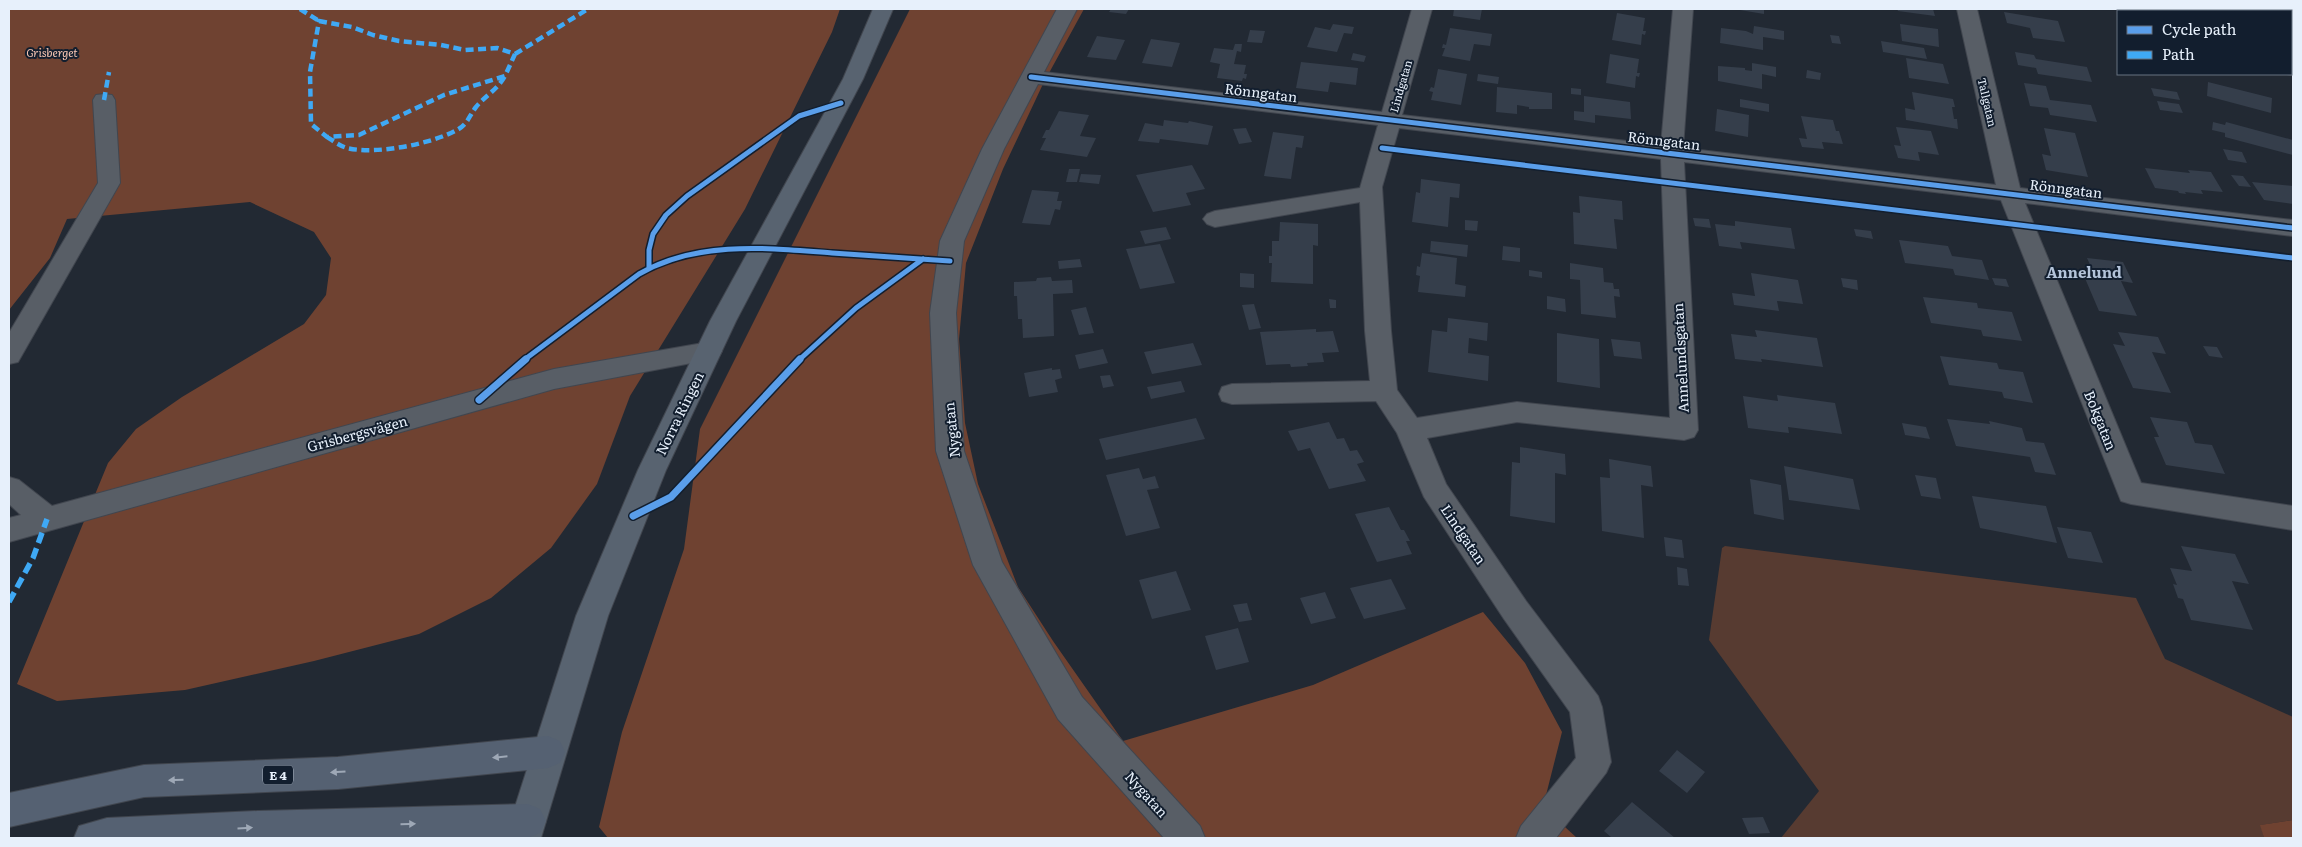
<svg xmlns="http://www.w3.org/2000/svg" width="2302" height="847" font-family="Literata,serif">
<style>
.green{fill:#573b31}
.forest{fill:#6f4231}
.building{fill:#353e4b}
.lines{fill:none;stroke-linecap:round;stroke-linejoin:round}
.minor-casing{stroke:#41464f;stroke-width:2}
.major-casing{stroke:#41464f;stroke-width:2}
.highway-casing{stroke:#41464f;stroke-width:2}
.minor{fill:#585e66;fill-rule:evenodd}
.major{fill:#586370;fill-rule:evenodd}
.highway{fill:#556172;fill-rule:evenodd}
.quiet-far1{stroke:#3fa9f5;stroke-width:4.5;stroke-dasharray:8 4.5;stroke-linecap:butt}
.quiet{stroke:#3fa9f5;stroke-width:5.5;stroke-dasharray:11 5.5;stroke-linecap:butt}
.cycleway-far1-casing{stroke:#121e2e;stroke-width:8}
.cycleway-casing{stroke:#121e2e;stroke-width:10}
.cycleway-far1{stroke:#5a9eea;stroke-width:5}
.cycleway{stroke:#5a9eea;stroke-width:7}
.oneway{fill:#9ea8b6}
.labels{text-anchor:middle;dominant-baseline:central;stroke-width:4;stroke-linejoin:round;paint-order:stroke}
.far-park-label{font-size:11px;font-style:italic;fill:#fdc9b5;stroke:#121e2e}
.far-street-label{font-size:11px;fill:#e7f0fb;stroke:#121e2e}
.shield{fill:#121e2e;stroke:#a7b1be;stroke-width:1}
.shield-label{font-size:12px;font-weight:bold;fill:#e7f0fb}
.street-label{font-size:14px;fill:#e7f0fb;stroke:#121e2e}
.neighbourhood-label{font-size:15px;font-weight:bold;fill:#b4c4da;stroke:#121e2e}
</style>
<rect width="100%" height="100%" fill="#222933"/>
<path class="green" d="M1725,546L2136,598L2165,659L2293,717V820L2261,825L2264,838H1781L1819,791L1709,640L1722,548Z"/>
<path class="forest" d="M9,9H840L832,32L745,209L630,396L597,484L551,548L491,598L419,634L314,661L185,690L57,701L17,684L108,463L136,429L182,397L304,324L326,295L331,258L314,232L250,202L67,219L50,258L9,310Z
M910,9H1084L1043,84L1003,169L966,263L959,339L965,423L978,484L1018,587L1053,641L1123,741L1313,685L1483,612L1525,663L1562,732L1543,807L1577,838H608L599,827L622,732L684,549L700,429Z
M2293,820V838H2264L2260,825Z"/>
<path class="building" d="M1111,9H1129L1126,14L1109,12Z
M1454,9H1482L1480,20L1453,16Z
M1740,9H1764V14L1740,10Z
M1897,9H1933L1935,16L1898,11Z
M2004,12L2058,21L2065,42L2033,38L2030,28L2007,23Z
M1617,13L1645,18L1643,31H1646L1645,35L1642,34L1641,45L1612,40Z
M1333,24L1354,27L1352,34L1344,33L1337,52L1307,47L1315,27L1330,30Z
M1900,24L1938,29L1939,47L1902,41Z
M1754,26L1784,31V40L1763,37V50L1720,43L1721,28L1746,31L1753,34Z
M1450,28L1492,34L1490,46L1474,44L1470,61L1442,56L1445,48H1442L1443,44L1446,45Z
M1250,30L1265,31L1262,43L1247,42Z
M1830,35L1839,36L1841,44L1832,43Z
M1097,36L1125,40L1116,60L1087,57Z
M1151,39L1180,43L1172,67L1142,63Z
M1881,41L1924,48L1927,59L1883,52Z
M1235,44H1242L1241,52L1237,51L1234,64L1246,65L1244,74H1247L1246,79L1243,78L1242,81L1217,78L1220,64L1210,62L1214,48L1233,50Z
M2015,52L2034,55L2036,59L2087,67L2092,82L2038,74L2036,68L2018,65Z
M1353,53L1366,56L1364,62L1351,60Z
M1610,54L1639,59L1637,73H1640L1639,77L1636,76L1635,88L1606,83Z
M1906,58L1943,64L1949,84L1909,78Z
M1301,62L1358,68L1356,85L1330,82L1328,92L1296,88Z
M1752,63L1776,67V77L1762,74V89L1718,81V66L1745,68V70L1752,71Z
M1438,69L1467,74L1461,105L1431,100L1433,92L1429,91L1431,87L1434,88Z
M1807,70L1821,73L1820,80L1806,78Z
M1478,74L1499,77L1498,84L1477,81Z
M2208,82L2272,98L2271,113L2207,96Z
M2024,83L2046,86L2050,100L2091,105L2097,122L2050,115L2048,108L2030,106Z
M1497,87L1552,93V109H1529V107L1517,105V114L1496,112Z
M1571,88L1581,89V95L1571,94Z
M2151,88L2177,92L2180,100L2154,96Z
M1912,92L1953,99L1955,107H1952L1954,119H1957L1958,129L1906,120L1905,108L1915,110Z
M1584,96L1630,102L1631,119L1595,115V123L1574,120V111L1584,112Z
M1740,99L1769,104V112L1740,107Z
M2157,101L2179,104L2183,113L2160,110Z
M1717,109L1749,115L1748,137L1715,131Z
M1059,111L1089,115L1080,136L1096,138L1087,157L1040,150L1046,138H1042L1046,130H1049Z
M1801,116L1833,120L1836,131H1839L1843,144L1822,142L1824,149L1802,147L1799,138L1807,139Z
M1164,120L1188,123L1189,121L1213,126L1208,145L1160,139L1159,143L1138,141L1145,123L1163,126Z
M2213,122L2225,125L2226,122L2293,140V155L2225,137V133L2212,130Z
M1896,127L1931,131L1939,155L1918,152L1920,161L1898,158L1894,145L1901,146Z
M1246,128L1252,142L1239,144L1233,129Z
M2044,128L2075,133L2088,177L2046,170L2042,154L2051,156Z
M1273,132L1304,136L1302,148L1296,147L1291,179L1264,176Z
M2223,149L2242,152L2247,163L2228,160Z
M1192,165L1205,189L1186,193L1191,205L1153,212L1136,175Z
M2145,168L2190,173L2188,170L2211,172L2223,192L2201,190L2203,194L2185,192L2186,194L2179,193L2178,191L2155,188Z
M1069,169H1080L1077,182H1066Z
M1081,174L1101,175L1099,184L1079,182Z
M2231,175L2243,176L2251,187L2239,186Z
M1421,179L1460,184L1459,198L1450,197L1448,227L1412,222L1416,192L1420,193Z
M2252,182L2293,186V204L2264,200Z
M1032,190L1059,192L1057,201H1062L1060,210L1055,209L1050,225L1022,223Z
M1579,196L1622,201L1623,220L1614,219L1617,249L1574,244L1573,212L1580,213Z
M1693,218L1709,219L1711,228L1695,226Z
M1465,220L1478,221L1477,231L1465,230Z
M1735,221L1791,228L1795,249L1740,242L1742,249L1719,246L1715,224L1735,226Z
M1280,222L1318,224V246L1313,245V284L1271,282L1272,263H1269V256H1272V241H1279Z
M1166,227L1171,239L1145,244L1140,231Z
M1854,229L1871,231L1873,239L1856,236Z
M1899,240L1948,246L1952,256L1982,260L1989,280L1955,275L1953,269L1905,263Z
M1431,241L1468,245L1467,257L1430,252Z
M1160,244L1175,283L1140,289L1126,249Z
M1503,246L1520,248V262L1502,260Z
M1422,253L1457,258L1455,284L1466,286L1465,297L1418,292L1420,276L1416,275L1417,266L1420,267Z
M2087,258L2123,262L2133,283L2121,281L2137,316L2099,311L2084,276L2096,278Z
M1080,259L1082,267L1059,269L1058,261Z
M1570,263L1603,268L1604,282L1613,283L1614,289H1619L1620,297L1614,296L1616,318L1581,314L1580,280L1570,279Z
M1529,270L1542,272V278L1529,276Z
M1240,273L1254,274V288L1240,287Z
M1751,273L1798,280L1803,304L1777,301L1779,311L1734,305L1732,293L1755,296Z
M1051,277L1052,281L1072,280L1073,293L1053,294L1054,336L1023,338L1022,319H1018L1017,296H1014V282L1036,281L1037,278Z
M1841,278L1857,280L1858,290L1843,287Z
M1992,278L2006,279L2009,287L1995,285Z
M1547,296L1565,299L1566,312L1547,309Z
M1923,297L1977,303L1978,308L2012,312L2022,341L1983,336L1981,330L1931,323Z
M1329,299L1336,300V308H1330Z
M1254,304L1261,328L1249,330L1242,305Z
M1086,307L1094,333L1079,335L1071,310Z
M1448,318L1488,323L1487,341L1469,338L1468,353L1489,356L1488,381L1428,372L1432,330L1447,332Z
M1316,329V332L1333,331L1339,352L1322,353L1324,362L1307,363L1308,366L1291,367L1290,364L1266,365L1260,332Z
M1755,330L1817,338L1823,367L1761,359L1762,362L1735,359L1731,334L1757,337Z
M2118,332L2158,337L2166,354L2152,352L2171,393L2133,388L2113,344L2125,346Z
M1557,333L1599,339L1600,388L1557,382Z
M1611,339L1640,342L1642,359L1614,356Z
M1193,343L1202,365L1152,374L1144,352Z
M2203,346L2217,347L2223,358L2209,356Z
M1103,349L1108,363L1079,369L1075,355Z
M1940,356L1997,363L1999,369L2023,372L2033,403L2004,398L2002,392L1949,385Z
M1052,368V370L1060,369L1062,378L1055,380L1058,392L1029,397L1024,373Z
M1110,375L1114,386L1103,388L1100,376Z
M1181,381L1185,392L1151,399L1147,387Z
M1777,395L1835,403L1842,434L1788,427L1789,433L1748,428L1743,396L1778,401Z
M2150,417L2187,422L2195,443L2212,445L2225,474L2166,465L2154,437H2159Z
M1196,418L1205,439L1106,460L1099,439Z
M1947,419L1990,424L1989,421L2022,428L2026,441L2044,443L2056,475L2035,472L2030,457L1956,446Z
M1329,422L1337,439L1344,438L1350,451L1357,450L1364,462L1357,464L1366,481L1329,489L1310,448L1298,451L1288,431Z
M1902,423L1926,427L1930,439L1905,435Z
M1520,447L1565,454L1566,475L1555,473V523L1510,516L1512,462L1520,463Z
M1609,459L1651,466L1653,487L1641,485L1644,538L1602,531L1600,477L1610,478Z
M1784,466L1853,479L1860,510L1789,500Z
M1139,468L1143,479L1155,476L1159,488L1147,490L1160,528L1126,536L1106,475Z
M1915,475L1936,478L1941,499L1921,496Z
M1750,479L1781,485L1784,520L1754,514Z
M1972,496L2046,506L2057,543L1980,528Z
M1389,507L1401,530H1404L1410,541H1406L1412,554L1377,562L1355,514Z
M2057,527L2091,532L2103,563L2068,558Z
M1664,537L1682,540L1684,558L1666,556Z
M2181,546L2235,554L2249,584L2232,581L2253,630L2191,620L2183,599L2178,598L2173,584L2177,585L2170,568L2192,571Z
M1677,567L1687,569L1689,586L1678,585Z
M1176,571L1191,610L1152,619L1139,580Z
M1391,579L1406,609L1364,619L1350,588Z
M1325,592L1336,618L1311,624L1300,598Z
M1247,603L1252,620L1239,622L1233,605Z
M1238,628L1249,662L1216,670L1205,636Z
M1677,750L1705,772L1687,793L1659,771Z
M1632,802L1675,838H1612L1604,831Z
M1763,817L1770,833L1749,834L1742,818Z"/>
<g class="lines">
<g class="minor-casing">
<path id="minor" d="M1057,9H1077L1044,72L1382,112L1412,9H1432L1402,115L1661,145L1673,9H1693L1683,148L1996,185L1957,9H1977L2020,188L2293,220V236L2025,203L2141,483L2293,506V530L2131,504L2121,501L2001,200L1684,162L1698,430L1694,437L1684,440L1517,422L1427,438L1446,484L1526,601L1598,696L1602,707L1611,762L1606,773L1556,838H1516L1521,826L1576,758L1570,712L1504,619L1424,497L1397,433L1376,401L1232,404L1222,401L1219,394L1222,387L1232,384L1370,381L1365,331L1360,202L1215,227L1207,224L1203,219L1207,214L1215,211L1360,188L1378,125L1038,84L1004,149L964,241L956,313L964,451L1002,562L1082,697L1200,826L1205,838H1164L1058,719L973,565L936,451L930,313L940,241L982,149ZM1399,128L1661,159L1670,418L1517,402L1417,418L1397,390L1391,331L1382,187Z
M2246,9H2266L2267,11H2247Z
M2291,59H2293V75L2287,74H2291Z
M104,94L112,95L115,100L120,183L18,362L9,364V333L98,183L93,100L96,95Z
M709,342L718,344L722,351L718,358L554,389L9,542V518L21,515L9,504V477L19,480L52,506L554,369Z"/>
</g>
<g class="major-casing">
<path id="major" d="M873,9H893L863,79L736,321L666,470L608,616L541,838H505L576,616L638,470L710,321L843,79Z"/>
</g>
<g class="highway-casing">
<path id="highway" d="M548,736L560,741L565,752L560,763L548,768L338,789L144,797L9,827V793L144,765L338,757Z
M528,804L540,809L546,821L540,833L528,838H74L79,826L107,818L258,811Z"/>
</g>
<use href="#minor" class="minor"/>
<use href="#major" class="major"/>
<use href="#highway" class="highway"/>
<path class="quiet-far1" d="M300,9L319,21
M319,21L352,27L373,35L399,41L441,45L465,50L497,48L515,54L505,76L444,95L359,135L327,137L311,124L310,72Z
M515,54L588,9
M104,100L109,72
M327,137C333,141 340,146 347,148C376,155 431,144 457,130C468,124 469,116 476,107C485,96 498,89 505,76"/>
<path class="quiet" d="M9,602L33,558L47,519"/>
<g class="cycleway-far1-casing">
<path id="cycleway-far1" d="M1031,77L2293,228
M1382,148L2293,258
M649,267V250L653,234L666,215L687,196L799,116L841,103
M524,360L639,274C698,240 768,248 832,253C872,256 911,258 950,261
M799,360L856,308L923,259"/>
</g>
<g class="cycleway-casing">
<path id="cycleway" d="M479,400L526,359
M633,516L671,497L800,359"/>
</g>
<use href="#cycleway-far1" class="cycleway-far1"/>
<use href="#cycleway" class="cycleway"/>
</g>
<defs><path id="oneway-solid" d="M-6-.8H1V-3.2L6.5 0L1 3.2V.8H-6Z" transform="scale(1.25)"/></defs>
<g class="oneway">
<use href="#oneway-solid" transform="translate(500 757) rotate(174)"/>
<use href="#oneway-solid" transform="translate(338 772) rotate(176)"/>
<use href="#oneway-solid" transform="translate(176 780) rotate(178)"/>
<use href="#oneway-solid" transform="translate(408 824) rotate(-1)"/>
<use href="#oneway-solid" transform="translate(245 828) rotate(-3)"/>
</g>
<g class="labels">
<g class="far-park-label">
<text x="52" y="52">Grisberget</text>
</g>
<g class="far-street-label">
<text transform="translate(1400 86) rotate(-74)">Lindgatan</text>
<text transform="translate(1988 102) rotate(77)">Tallgatan</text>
</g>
<rect class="shield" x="263" y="765.5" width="30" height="19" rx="4"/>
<g class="shield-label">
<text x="278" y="775">E 4</text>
</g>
<g class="street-label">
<text transform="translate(1261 92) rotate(7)">Rönngatan</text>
<text transform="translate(1664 140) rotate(7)">Rönngatan</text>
<text transform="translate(2066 188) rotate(7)">Rönngatan</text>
<text transform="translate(1680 358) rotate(-93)">Annelundsgatan</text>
<text transform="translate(679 413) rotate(-64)">Norra Ringen</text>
<text transform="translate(2101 420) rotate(68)">Bokgatan</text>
<text transform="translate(951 430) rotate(-96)">Nygatan</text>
<text transform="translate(357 433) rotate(-15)">Grisbergsvägen</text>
<text transform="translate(1464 534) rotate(56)">Lindgatan</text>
<text transform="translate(1147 794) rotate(48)">Nygatan</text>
</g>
<g class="neighbourhood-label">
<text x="2084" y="271">Annelund</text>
</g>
</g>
<rect width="2302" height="847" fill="none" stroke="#e7f0fb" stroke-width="20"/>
<rect x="2117" y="10" width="175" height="65" fill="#121e2e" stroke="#677280"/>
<rect x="2127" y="26" width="25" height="8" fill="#5a9eea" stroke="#677280"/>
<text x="2162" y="35" font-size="15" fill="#e7f0fb">Cycle path</text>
<rect x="2127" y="51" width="25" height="8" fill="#3fa9f5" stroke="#677280"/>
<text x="2162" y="60" font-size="15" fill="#e7f0fb">Path</text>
</svg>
